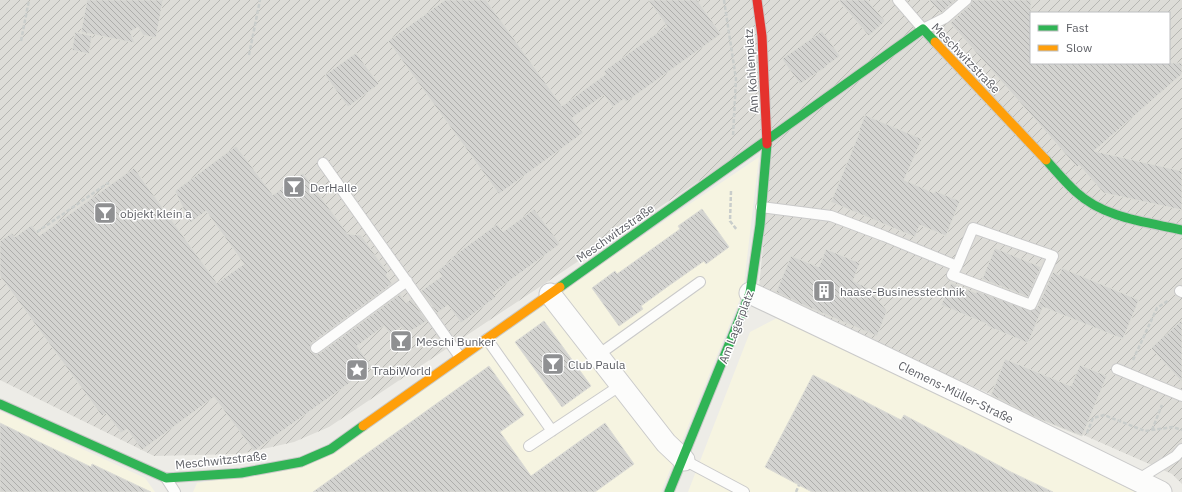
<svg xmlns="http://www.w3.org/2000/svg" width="1182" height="492" font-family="'IBM Plex Sans',sans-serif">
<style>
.commercial{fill:#f6f4e1}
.industrial{fill:url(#industrial-furrows);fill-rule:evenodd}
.building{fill:url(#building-back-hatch);stroke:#dcdcd6}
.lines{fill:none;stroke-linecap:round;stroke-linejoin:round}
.lane-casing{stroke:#cacaca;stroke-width:12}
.street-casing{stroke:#cacaca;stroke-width:23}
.fast-casing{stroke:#c9c9c7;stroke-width:11}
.slow-casing{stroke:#c9c9c7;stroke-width:11}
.jam-casing{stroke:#c9c9c7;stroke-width:11}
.path{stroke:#c9cdcb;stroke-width:2.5;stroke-dasharray:4 2;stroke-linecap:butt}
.lane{stroke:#fcfcfb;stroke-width:10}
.street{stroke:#fcfcfb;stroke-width:21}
.fast{stroke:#30b455;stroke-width:9}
.slow{stroke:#ff9f0a;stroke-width:9}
.jam{stroke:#e5322d;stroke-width:9}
.labels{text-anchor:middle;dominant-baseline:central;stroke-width:3;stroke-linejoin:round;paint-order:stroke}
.street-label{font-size:12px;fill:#5d5f65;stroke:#fff}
.poi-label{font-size:12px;fill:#5d5f65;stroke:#fff;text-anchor:start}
</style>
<defs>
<pattern id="industrial-furrows" width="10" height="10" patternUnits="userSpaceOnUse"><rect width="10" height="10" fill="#dddcd7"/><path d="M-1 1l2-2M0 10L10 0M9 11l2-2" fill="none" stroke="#b6b6b2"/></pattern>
<pattern id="building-back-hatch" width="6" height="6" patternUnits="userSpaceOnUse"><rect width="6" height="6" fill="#d3d3d0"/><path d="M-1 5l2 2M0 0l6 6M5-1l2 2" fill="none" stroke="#aeaeac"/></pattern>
</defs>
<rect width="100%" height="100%" fill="#edece7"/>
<path class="commercial" d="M759,157L743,292L661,492H193L197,483L303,466Z
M777,318L835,344L1144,492H688L750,332Z
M0,411L145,478L155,492H0Z"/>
<path class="industrial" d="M0,0H1182V484L1172,474L936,370L759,288L774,131L329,427L294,442L240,454L154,456L0,380ZM1031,13H1169V63H1031Z"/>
<path class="building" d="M87,0H163L156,38L143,35L138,27L130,32L135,43L81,32Z
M445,0H486L562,106L606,74L604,71L667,26L648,0H697L721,34L626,102L624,99L613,107L604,95L572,118L583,133L499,194L388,41Z
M838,0H867L885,21L869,36Z
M929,0H956L941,13Z
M972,0H1031V63H1182V74L1094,151L1182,171V210L1104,193L1079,165L1077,167L950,23L970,5Z
M822,31L840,56L826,66V67L800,84L782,59Z
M75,32L92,36L89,54L72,50Z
M356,53L379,84L348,107L325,75Z
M865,115L922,139L904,180L934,193L935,191L960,201L946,236L920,225L915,237L831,202L860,131L859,130Z
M236,146L273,195L303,173L348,234L361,235L388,273L386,275L392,284L312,343L310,348L311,352L316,354L320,353L400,294L406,303L411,299L427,321L406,334L401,327L391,335L384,326L357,346L372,367L254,451L214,397L142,450L127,429L121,433L106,413L102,416L0,276V241L12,233L15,237L32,225L39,236L134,168L217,283L244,264L206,211L190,223L175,191Z
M534,209L560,244L493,293L496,297L461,323L448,305L437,313L421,291L442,276L438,270L453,259L451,258L497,224L503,232Z
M702,209L729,247L706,264L704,261L667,287L641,306L643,309L619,326L592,288L615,271L617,274L680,229L678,226Z
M995,248L1041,267L1028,297L982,279Z
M826,249L860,263L853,281L868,288L887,311L877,336L801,304L776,292L791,256L819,267Z
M1062,268L1139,300L1123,339L1043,307L1028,343L987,326V324L941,305L951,283L976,293L977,291L1032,311L1037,308L1053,272L1059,275Z
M1182,320V382L1151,348Z
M544,321L591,386L562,407L515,342Z
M1005,359L1071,386L1080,365L1107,376L1082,436L1037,418L991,395Z
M489,366L524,415L500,432L531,476L605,423L634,464L595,492H313Z
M813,375L901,420L904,415L1011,472L1053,492H812L765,467Z
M0,423L91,467L92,464L151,492H0Z"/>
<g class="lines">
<g class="lane-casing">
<path id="lane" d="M898,0L923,29L945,18L966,0
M323,163L460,357
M761,207L831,216L884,236L957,266L973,228L1053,256L1031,305L952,275L957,266
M1180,291L1182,292
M487,339L552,431
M316,348L407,281
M598,355L700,282
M1117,369L1182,396
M529,446L621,385
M684,460L744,492
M166,478L175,492
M1137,480L1176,456L1182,449"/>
</g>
<g class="street-casing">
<path id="street" d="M750,293L966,396L1161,492
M550,294L666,443L684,460"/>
</g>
<g class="fast-casing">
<path id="fast" d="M1046,160C1056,171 1065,182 1076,192C1104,218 1146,222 1182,230
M560,287L923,29L935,42
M0,404L166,478L241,473L301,462L331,449L363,426
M669,492L750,293L760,225L767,144"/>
</g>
<g class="slow-casing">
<path id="slow" d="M935,42L1046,160
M363,426L560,287"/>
</g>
<g class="jam-casing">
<path id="jam" d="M757,0L762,36L767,144"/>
</g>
<path class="path" d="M724,0L736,79L733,136
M21,41L29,0
M249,55L260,0
M731,191L730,221L737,230
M37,232L108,183V186
M1133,360L1157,308L1169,300
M1152,430L1162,405
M1087,433L1093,418L1104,415L1145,431L1173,427L1182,430
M796,492L799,485"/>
<use href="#lane" class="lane"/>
<use href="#street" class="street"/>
<use href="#fast" class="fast"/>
<use href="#slow" class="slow"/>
<use href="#jam" class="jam"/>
</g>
<defs>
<g id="bar-square" transform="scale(1.15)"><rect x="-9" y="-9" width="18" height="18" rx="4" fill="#8f9092" stroke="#fff"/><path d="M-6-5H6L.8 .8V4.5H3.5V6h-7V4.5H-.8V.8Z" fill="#fff"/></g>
<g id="building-square" transform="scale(1.15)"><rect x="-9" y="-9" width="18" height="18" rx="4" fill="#8f9092" stroke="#fff"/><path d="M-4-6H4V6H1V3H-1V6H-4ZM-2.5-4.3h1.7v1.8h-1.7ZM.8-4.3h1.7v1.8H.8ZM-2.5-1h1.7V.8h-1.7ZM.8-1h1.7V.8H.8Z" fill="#fff"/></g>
<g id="sight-square" transform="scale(1.15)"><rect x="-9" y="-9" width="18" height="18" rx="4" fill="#8f9092" stroke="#fff"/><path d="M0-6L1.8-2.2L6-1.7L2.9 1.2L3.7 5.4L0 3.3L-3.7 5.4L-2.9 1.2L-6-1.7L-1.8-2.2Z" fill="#fff"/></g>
</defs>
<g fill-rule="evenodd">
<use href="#bar-square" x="294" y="187"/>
<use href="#bar-square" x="105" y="213"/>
<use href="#building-square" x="824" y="291"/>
<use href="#bar-square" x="401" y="341"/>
<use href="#bar-square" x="553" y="364"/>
<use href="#sight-square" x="357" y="370"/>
</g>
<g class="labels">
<g class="street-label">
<text transform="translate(966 58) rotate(46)">Meschwitzstraße</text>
<text transform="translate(751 71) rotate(-94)">Am Kohlenplatz</text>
<text transform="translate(615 233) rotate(-35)">Meschwitzstraße</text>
<text transform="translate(736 327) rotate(-69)">Am Lagerplatz</text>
<text transform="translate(956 392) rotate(26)">Clemens-Müller-Straße</text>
<text transform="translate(221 460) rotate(-6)">Meschwitzstraße</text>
</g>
<g class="poi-label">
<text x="310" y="187">DerHalle</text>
<text x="120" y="213">objekt klein a</text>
<text x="840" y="291">haase-Businesstechnik</text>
<text x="416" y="341">Meschi Bunker</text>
<text x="568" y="364">Club Paula</text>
<text x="372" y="370">TrabiWorld</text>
</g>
</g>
<rect x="1030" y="12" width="140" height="52" fill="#ffffff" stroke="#bebfc1"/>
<rect x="1038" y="25" width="20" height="6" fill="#30b455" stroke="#bebfc1"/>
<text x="1066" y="32" font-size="12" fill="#5d5f65">Fast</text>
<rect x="1038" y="45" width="20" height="6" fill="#ff9f0a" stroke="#bebfc1"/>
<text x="1066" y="52" font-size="12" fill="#5d5f65">Slow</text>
</svg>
